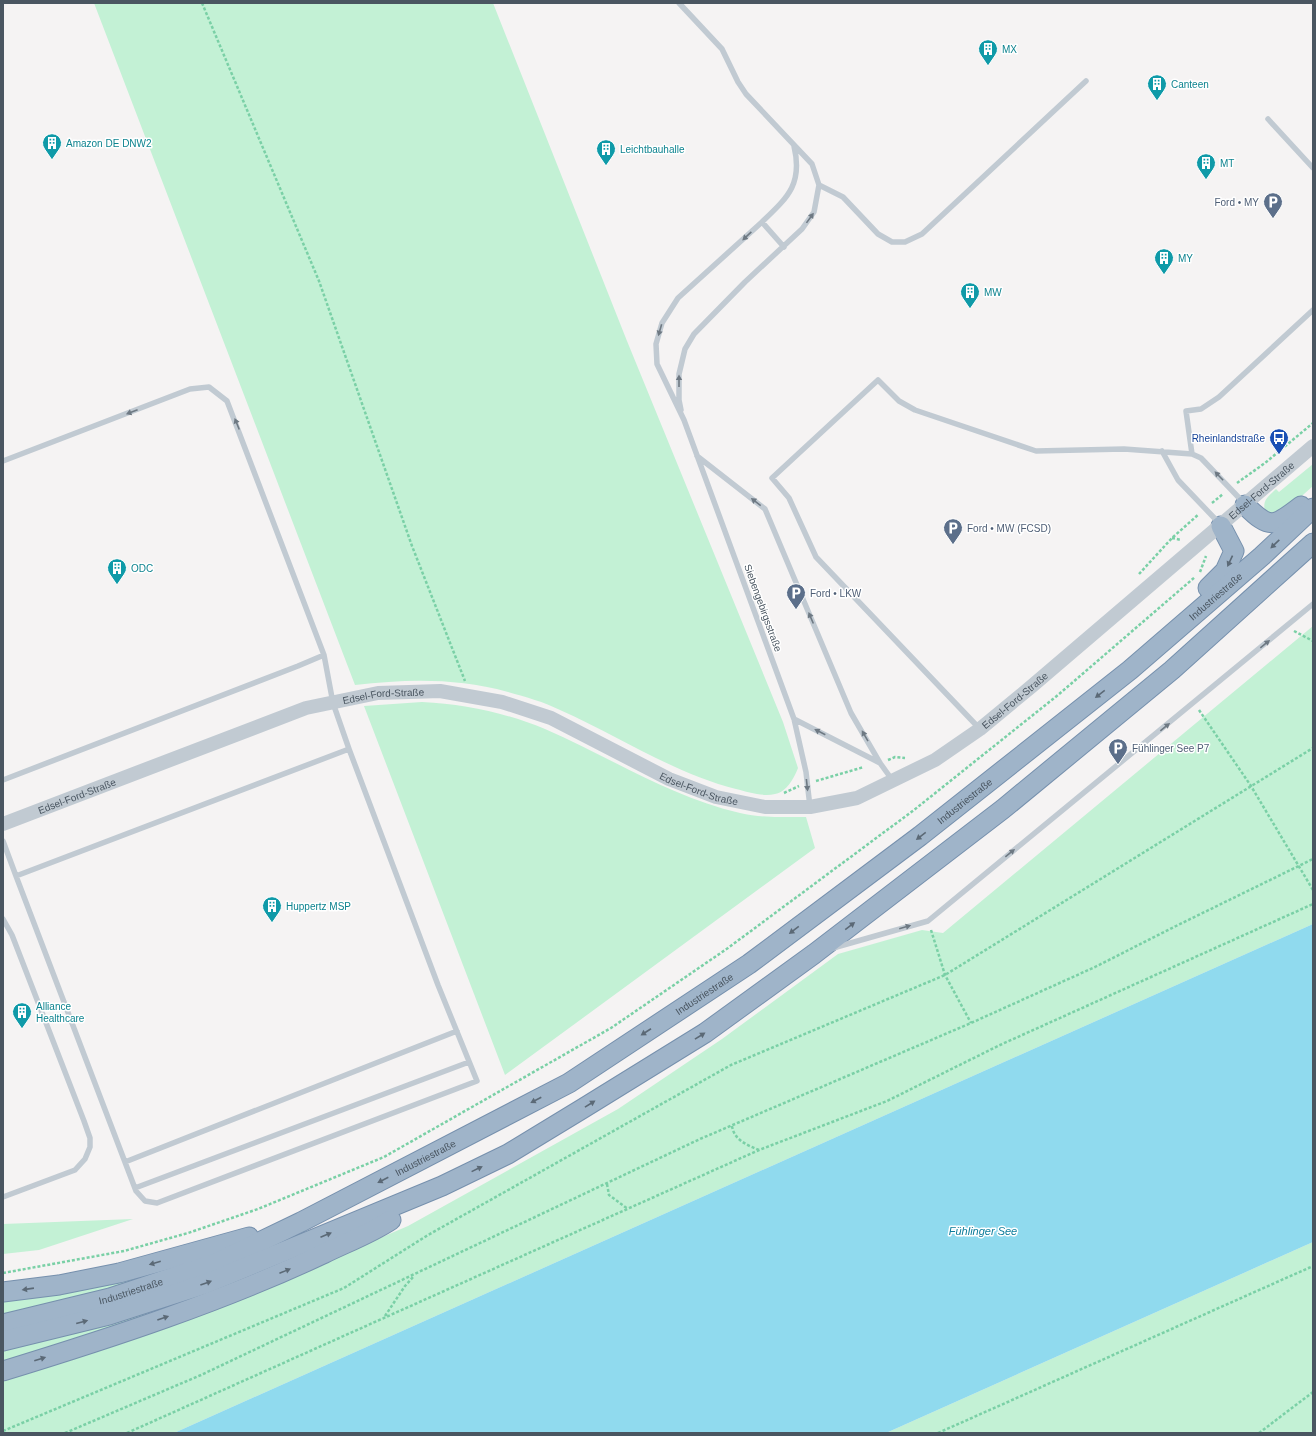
<svg xmlns="http://www.w3.org/2000/svg" width="1316" height="1436" font-family="Arial,sans-serif">
<style>
.green{fill:#c3f1d5}
.water{fill:#90daee}
.lines{fill:none;stroke-linecap:round;stroke-linejoin:round}
.trunk-casing{stroke:#7690ad;stroke-width:21}
.path{stroke:#7ad0a6;stroke-width:2.5;stroke-dasharray:3 2;stroke-linecap:butt}
.service{stroke:#c1cad2;stroke-width:5.5}
.tertiary{stroke:#c1cad2;stroke-width:14}
.trunk{stroke:#9fb4c9;stroke-width:19}
.oneway{fill:#6e7983}
.oneway2{fill:#5b6976}
.labels{text-anchor:middle;dominant-baseline:central;stroke-width:3;stroke-linejoin:round;paint-order:stroke}
.culture-label{font-size:10px;fill:#0d838f;stroke:#fff;text-anchor:start}
.service-label{font-size:10px;fill:#4e5e75;stroke:#fff;text-anchor:start}
.transit-label{font-size:10px;fill:#164399;stroke:#fff;text-anchor:end}
.street-label{font-size:10px;fill:#4a5661;stroke:#fff}
.water-label{font-size:11px;font-style:italic;fill:#0c7c9b;stroke:#fff}
</style>
<rect width="100%" height="100%" fill="#f5f3f3"/>
<path class="green" d="M94,3H493L627,341L783,722L798,768C794,778 787,792 775,794C763,797 748,792 736,789C673,773 619,736 560,710C544,702 526,697 508,692C456,678 409,679 355,685Z
M1313,464V486L1286,510L1275,516L1265,511C1262,500 1269,496 1276,489L1279,492Z
M1313,626V924L174,1433H3V1377L235,1300L408,1226L618,1109L722,1039L838,954L922,930L943,933Z
M422,702C465,704 506,713 545,729C610,757 670,797 740,813C761,818 784,817 806,817L815,848L505,1075L364,706Z
M133,1219L39,1250L3,1254V1224Z
M1313,1242V1433H886Z
M184,1263L132,1284L3,1318V1298Z
M217,1286V1292L3,1363V1348Z"/>
<path class="water" d="M1313,924V1242L886,1433H174Z"/>
<g class="lines">
<g class="trunk-casing">
<g id="trunk">
<path d="M1245,505C1270,530 1274,527 1301,506"/>
<path d="M1208,588L1225,571L1234,551L1221,526"/>
<path d="M3,1292L59,1285L119,1273L249,1237"/>
<path id="s2" d="M3,1324L110,1298L216,1263L301,1222L569,1083L749,964L920,836L1130,670L1262,556L1313,508"/>
<path d="M3,1341L109,1315L205,1284L442,1186L508,1154L582,1109L705,1033L814,954L1003,809L1172,670L1313,543"/>
<path d="M3,1371C111,1338 221,1302 323,1254C345,1243 370,1234 391,1220"/>
</g>
</g>
<path class="path" d="M202,3L319,281L412,546L465,681
M1237,483L1265,463L1313,423
M1212,503L1223,494
M1172,538L1181,540
M1200,572L1206,556
M1139,574L1172,538L1199,514
M1294,631L1313,641
M1199,710L1251,786L1313,890
M888,760L895,757L905,758
M816,781L864,767
M784,793L799,786
M931,930L945,975L971,1023
M732,1126C734,1140 747,1145 759,1150
M607,1184L609,1195L628,1209
M3,1273L124,1251L188,1233L258,1209L384,1157L611,1028L728,948L914,810L1058,695L1195,577
M385,1316L405,1286L413,1277
M3,1431L344,1288L428,1235L731,1065L945,975L1313,748
M65,1433L201,1375L700,1139L971,1023L1095,967L1176,926L1313,859
M127,1433L759,1150L887,1101L1000,1045L1313,904
M938,1433L1313,1266
M1259,1433L1313,1392"/>
<path class="service" d="M679,3L722,49L738,82L746,94L812,164L819,185L814,212L802,229L745,282L694,334L685,349L679,374V400L681,410
M1268,119L1313,168
M819,185L843,197L878,234L892,242H905L922,234L1086,81
M762,222C788,197 803,184 794,146
M784,247L762,222L678,298L662,323L656,344L657,364L684,420L794,719L806,772L810,807
M1162,451L1178,480L1220,524
M1192,454L1186,411L1201,409L1219,397L1313,310
M697,456L765,509L851,713L880,763L893,781
M3,461L190,389L209,387L227,401L324,655L333,703L349,749L16,876L3,841
M794,719L880,763
M979,728L816,557L789,498L772,478L878,380L899,401L915,410L1036,451L1124,449L1192,454L1201,458L1243,502
M3,780L298,666L324,655
M16,876L136,1191L145,1201L157,1203L477,1081L438,985L349,749
M3,919L12,935L84,1121L90,1138V1147L85,1159L75,1170L3,1197
M833,948L928,921L1313,604
M125,1162L457,1031
M135,1188L469,1062"/>
<path class="tertiary" id="s1" d="M3,824L306,708L378,693L440,691L502,702L551,718L669,779L716,797L765,807H810L857,798L935,760L980,729L1032,686L1313,446"/>
<use href="#trunk" class="trunk"/>
</g>
<defs><path id="oneway-solid" d="M-6-.8H1V-3.2L6.5 0L1 3.2V.8H-6Z"/></defs>
<g class="oneway">
<use href="#oneway-solid" transform="translate(810 218) rotate(-54)"/>
<use href="#oneway-solid" transform="translate(747 236) rotate(137)"/>
<use href="#oneway-solid" transform="translate(660 330) rotate(106)"/>
<use href="#oneway-solid" transform="translate(679 381) rotate(-90)"/>
<use href="#oneway-solid" transform="translate(132 412) rotate(159)"/>
<use href="#oneway-solid" transform="translate(237 424) rotate(-112)"/>
<use href="#oneway-solid" transform="translate(1219 476) rotate(-134)"/>
<use href="#oneway-solid" transform="translate(756 502) rotate(-142)"/>
<use href="#oneway-solid" transform="translate(811 618) rotate(-113)"/>
<use href="#oneway-solid" transform="translate(1265 644) rotate(-39)"/>
<use href="#oneway-solid" transform="translate(1165 727) rotate(-39)"/>
<use href="#oneway-solid" transform="translate(820 732) rotate(-153)"/>
<use href="#oneway-solid" transform="translate(865 736) rotate(-120)"/>
<use href="#oneway-solid" transform="translate(807 785) rotate(84)"/>
<use href="#oneway-solid" transform="translate(1010 853) rotate(-39)"/>
<use href="#oneway-solid" transform="translate(905 927) rotate(-16)"/>
</g>
<g class="oneway2">
<use href="#oneway-solid" transform="translate(1275 544) rotate(136)"/>
<use href="#oneway-solid" transform="translate(1230 561) rotate(115)"/>
<use href="#oneway-solid" transform="translate(1100 694) rotate(142)"/>
<use href="#oneway-solid" transform="translate(921 836) rotate(142)"/>
<use href="#oneway-solid" transform="translate(850 926) rotate(-37)"/>
<use href="#oneway-solid" transform="translate(794 930) rotate(143)"/>
<use href="#oneway-solid" transform="translate(646 1032) rotate(147)"/>
<use href="#oneway-solid" transform="translate(700 1036) rotate(-32)"/>
<use href="#oneway-solid" transform="translate(536 1100) rotate(152)"/>
<use href="#oneway-solid" transform="translate(590 1104) rotate(-32)"/>
<use href="#oneway-solid" transform="translate(477 1169) rotate(-26)"/>
<use href="#oneway-solid" transform="translate(383 1180) rotate(153)"/>
<use href="#oneway-solid" transform="translate(326 1235) rotate(-23)"/>
<use href="#oneway-solid" transform="translate(155 1263) rotate(164)"/>
<use href="#oneway-solid" transform="translate(285 1271) rotate(-22)"/>
<use href="#oneway-solid" transform="translate(206 1283) rotate(-20)"/>
<use href="#oneway-solid" transform="translate(28 1289) rotate(172)"/>
<use href="#oneway-solid" transform="translate(163 1318) rotate(-19)"/>
<use href="#oneway-solid" transform="translate(82 1322) rotate(-15)"/>
<use href="#oneway-solid" transform="translate(40 1359) rotate(-17)"/>
</g>
<defs>
<g id="building-pin" transform="scale(1)"><path d="M0 17L-7.5 6A9.5 9.5 0 1 1 7.5 6Z" fill="#0f9aa8" stroke="#fff"/><path d="M-4-6H4V6H1V3H-1V6H-4ZM-2.5-4.3h1.7v1.8h-1.7ZM.8-4.3h1.7v1.8H.8ZM-2.5-1h1.7V.8h-1.7ZM.8-1h1.7V.8H.8Z" fill="#fff"/></g>
<g id="parking-pin" transform="scale(1)"><path d="M0 17L-7.5 6A9.5 9.5 0 1 1 7.5 6Z" fill="#5c6f8a" stroke="#fff"/><path d="M-3.5-5.5H1a3.5 3.5 0 0 1 0 7H-1V5.5H-3.5ZM-1-3.4V-.6H.8a1.4 1.4 0 0 0 0-2.8Z" fill="#fff"/></g>
<g id="bus-pin" transform="scale(1)"><path d="M0 17L-7.5 6A9.5 9.5 0 1 1 7.5 6Z" fill="#1a4fb4" stroke="#fff"/><path d="M-5-6H5V4H4V6H2V4H-2V6H-4V4H-5ZM-3.5-4V0h7V-4ZM-3.5 1.2v1.5H-2V1.2ZM2 1.2v1.5H3.5V1.2Z" fill="#fff"/></g>
</defs>
<g fill-rule="evenodd">
<use href="#building-pin" x="988" y="49"/>
<use href="#building-pin" x="1157" y="84"/>
<use href="#building-pin" x="52" y="143"/>
<use href="#building-pin" x="606" y="149"/>
<use href="#building-pin" x="1206" y="163"/>
<use href="#parking-pin" x="1273" y="202"/>
<use href="#building-pin" x="1164" y="258"/>
<use href="#building-pin" x="970" y="292"/>
<use href="#bus-pin" x="1279" y="438"/>
<use href="#parking-pin" x="953" y="528"/>
<use href="#building-pin" x="117" y="568"/>
<use href="#parking-pin" x="796" y="593"/>
<use href="#parking-pin" x="1118" y="748"/>
<use href="#building-pin" x="272" y="906"/>
<use href="#building-pin" x="22" y="1012"/>
</g>
<g class="labels">
<g class="culture-label">
<text x="1002" y="49">MX</text>
<text x="1171" y="84">Canteen</text>
<text x="66" y="143">Amazon DE DNW2</text>
<text x="620" y="149">Leichtbauhalle</text>
<text x="1220" y="163">MT</text>
<text x="1178" y="258">MY</text>
<text x="984" y="292">MW</text>
<text x="131" y="568">ODC</text>
<text x="286" y="906">Huppertz MSP</text>
<text x="36" y="1006">Alliance<tspan x="36" dy="12">Healthcare</tspan></text>
</g>
<g class="service-label">
<text x="1259" y="202" text-anchor="end">Ford • MY</text>
<text x="967" y="528">Ford • MW (FCSD)</text>
<text x="810" y="593">Ford • LKW</text>
<text x="1132" y="748">Fühlinger See P7</text>
</g>
<g class="transit-label">
<text x="1265" y="438">Rheinlandstraße</text>
</g>
<g class="street-label">
<text stroke="none"><textPath href="#s1" startOffset="1411">Edsel-Ford-Straße</textPath></text>
<text stroke="none"><textPath href="#s2" startOffset="1428">Industriestraße</textPath></text>
<text transform="translate(763 608) rotate(70)">Siebengebirgsstraße</text>
<text stroke="none"><textPath href="#s1" startOffset="403">Edsel-Ford-Straße</textPath></text>
<text stroke="none"><textPath href="#s1" startOffset="1087">Edsel-Ford-Straße</textPath></text>
<text stroke="none"><textPath href="#s1" startOffset="739">Edsel-Ford-Straße</textPath></text>
<text stroke="none"><textPath href="#s1" startOffset="79">Edsel-Ford-Straße</textPath></text>
<text stroke="none"><textPath href="#s2" startOffset="1104">Industriestraße</textPath></text>
<text stroke="none"><textPath href="#s2" startOffset="780">Industriestraße</textPath></text>
<text stroke="none"><textPath href="#s2" startOffset="456">Industriestraße</textPath></text>
<text stroke="none"><textPath href="#s2" startOffset="132">Industriestraße</textPath></text>
</g>
<g class="water-label">
<text x="983" y="1231">Fühlinger See</text>
</g>
</g>
<rect width="1316" height="1436" fill="none" stroke="#4a5661" stroke-width="8"/>
</svg>
